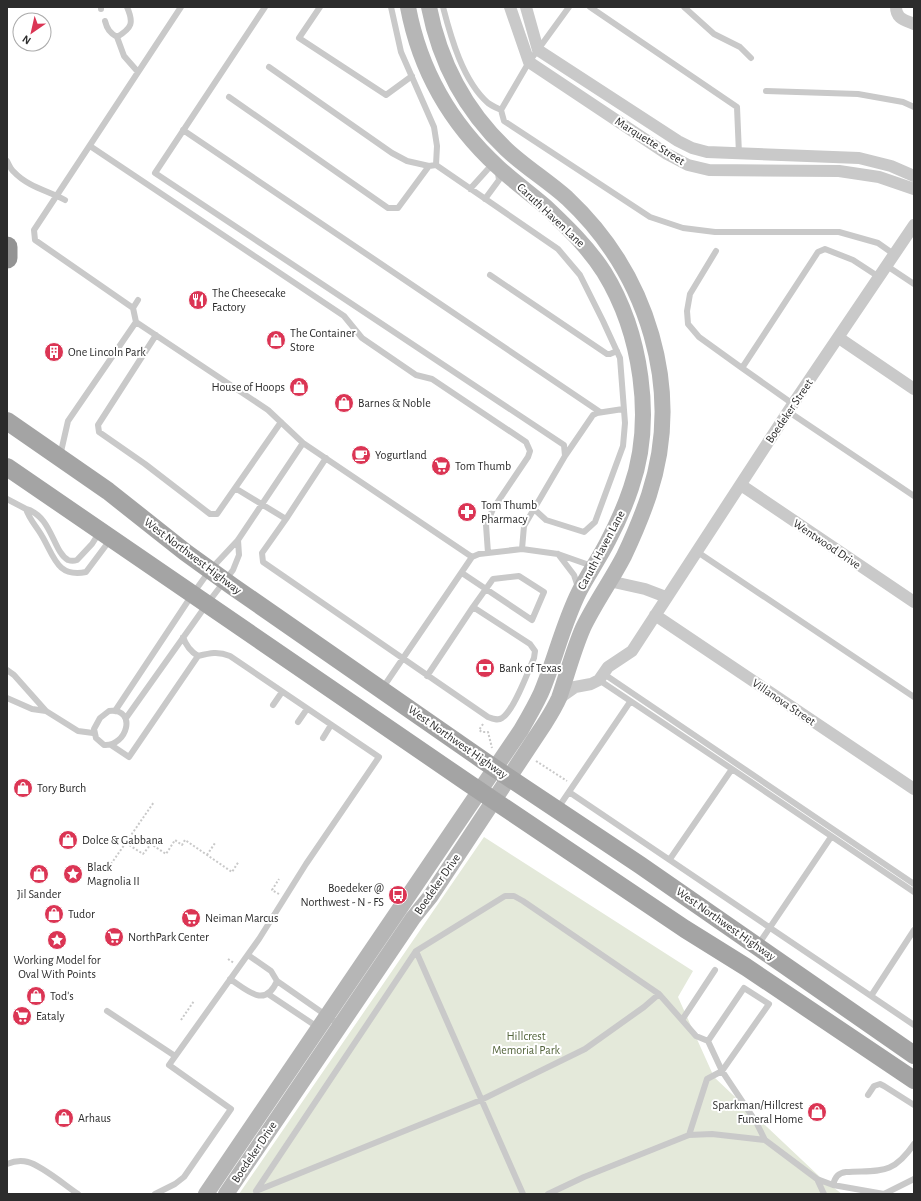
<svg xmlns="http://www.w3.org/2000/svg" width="921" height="1201" font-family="'Alegreya Sans',sans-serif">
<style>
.green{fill:#e4e9da}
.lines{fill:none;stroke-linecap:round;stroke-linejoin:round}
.path{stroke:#c9c9c9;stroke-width:2;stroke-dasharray:2 2;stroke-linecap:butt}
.lane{stroke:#c9c9c9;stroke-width:6}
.street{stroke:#c9c9c9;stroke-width:12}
.secondary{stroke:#b6b6b6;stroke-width:16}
.primary{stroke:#a4a4a4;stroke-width:18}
.highway{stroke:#939393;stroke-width:21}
.labels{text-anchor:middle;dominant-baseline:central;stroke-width:4;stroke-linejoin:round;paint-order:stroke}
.street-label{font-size:12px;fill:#2c2c2c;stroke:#fff}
.poi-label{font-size:12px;fill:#2c2c2c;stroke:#fff;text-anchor:start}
.park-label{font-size:12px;fill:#54653c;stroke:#fff}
</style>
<rect width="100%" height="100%" fill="#fff"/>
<path class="green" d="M484,837L693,971L678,997L714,1077L820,1177L842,1194H239Z"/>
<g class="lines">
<path class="path" d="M483,724L479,730L482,732H488L492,748
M536,761L567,781
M126,843L143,854L151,844L166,854L175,840L182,845L185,840L232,872L239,861
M207,855L215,843
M111,864L154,802
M279,894L272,890L279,879
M228,959L234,963
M181,1020L194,1001"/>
<path class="lane" d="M181,7L34,230L35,240L133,308L136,322L268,410L303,443L472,557
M265,7L155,173L564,445L565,456L524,526L522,549
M320,7L299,38L386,95L412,76
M391,7L401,52L434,127L437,146L436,165L558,249L580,275L603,321L620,358L625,423L623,446L595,522L584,532L546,520L534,509
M443,7C451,38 463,81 488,103C492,106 497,108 501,110
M569,7L529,62L501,110L504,121L650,217L683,228L715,232H839L878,243L895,255
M590,7L737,107L739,154
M684,7L714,34L740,47L751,58
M101,9V7
M105,21C107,29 110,33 117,37L124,56L138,72
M117,37C132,28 134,23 127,7
M269,67L392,153L407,161L429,166
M766,91L858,94L903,102L914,107
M229,97L388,208H398L429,166L436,165
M183,130L600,412
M90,146L344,316L362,338L416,375L432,379L526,442L530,451L528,457L493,509L486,525L488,553
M7,161C9,165 11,170 14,172C28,187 49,191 65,200
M470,189L488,169L497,166L499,180L485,199
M716,251L690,294L687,311L688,324L699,337L742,368
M887,266L914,284
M490,275L607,354H610L617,351
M133,308L138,300
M156,335L98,425L99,432L145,464L210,514H217L281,422
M793,404L742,368L818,252L825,249L853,260L879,277
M789,412L914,496
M60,456L68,421L136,322
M565,456L593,415L597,413L623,409
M235,488L286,519L262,553L263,562L488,717C493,719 498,721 502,718C514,711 528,671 534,658L535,651L530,644L473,607L427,676
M7,499L26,509
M286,519L326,458
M99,533L92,544L77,560C74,561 71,561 68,560C53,552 52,516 26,509C29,519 37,527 42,536C54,556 57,578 86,572L110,540
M696,551L914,697
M558,554L574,575L578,587
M462,573L532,620L544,592L519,576L493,579L473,607
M183,637C186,646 190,651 198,656
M7,670L14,675L46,711L78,731L93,733
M604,674L914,884
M599,680L732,769L914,892
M382,689L472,557L479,554L522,549L558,554L592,566
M7,698L32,709L46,711
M273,705L282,692
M109,711C138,708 127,747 104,745L96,738L94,729L100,718Z
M115,711L192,595L210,570L238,540L303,443
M126,718L207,604L233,570L239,555L238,540
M298,722L307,709
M323,738L331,725
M111,745L129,757L198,656C210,653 218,651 230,656L379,757L306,864L259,939L169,1065L231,1109L184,1177L175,1184L155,1194
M569,792L914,1025
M558,808L630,702
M670,859L732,769
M758,945L831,837
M416,951L523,1194
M230,979C247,990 265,1009 277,981L271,971L248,955
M277,981L340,1025
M268,994L319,1028
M871,996L914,930
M107,1011L175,1056
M682,1020L715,970
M868,1095L874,1086L880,1084L884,1086L914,1105
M689,1135L707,1079L722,1071L769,1004L744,988L708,1041
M7,1164C14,1161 21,1160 28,1162C41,1165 66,1186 78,1194
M817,1179L833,1185L884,1194
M833,1185C835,1177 838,1173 846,1172C880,1170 892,1176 914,1144
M256,1191L416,951L505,896H514L523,901L659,994L696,1036L708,1041L722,1071L756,1122L765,1140
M256,1191L481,1100L585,1049L644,1007L659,994
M548,1194L584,1177L689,1135L712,1134L765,1140L817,1179L824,1194
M884,1194L914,1179"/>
<path class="street" d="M510,7L529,62L667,154L688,165L709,170L839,171L879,177L914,189
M526,7L538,50L678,141L692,148L707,152L859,158L891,166L914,176
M896,7C896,19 905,20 914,24
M839,338L914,389
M741,485L914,602
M609,581L645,589L666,597
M655,615L914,789
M558,699L575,687L591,684L599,680L608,667L632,651L793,404L914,225"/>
<path class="secondary" d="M206,1194L521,730C528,718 535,706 541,693C555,660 563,624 579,592C588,574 599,559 608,541C617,524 625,506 631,488C655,420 641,332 604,272C588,247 567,227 546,207C530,193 513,181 498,167C450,123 420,71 408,7
M226,1194L413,918L430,897L545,723C550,715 555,707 559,698C567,675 573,651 583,628C595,603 611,581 624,556C633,537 642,516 649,495C684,389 648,274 567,198C548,181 525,167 506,149C465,110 440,63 429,7"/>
<path class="primary" d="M7,421L108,491L185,552L232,586L484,761L640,865L914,1055
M7,467L468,783L685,929L746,967L914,1080"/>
<path class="highway" d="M7,247V258"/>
</g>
<defs>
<g id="restaurant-disc" transform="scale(1)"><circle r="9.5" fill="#db3554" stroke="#fff"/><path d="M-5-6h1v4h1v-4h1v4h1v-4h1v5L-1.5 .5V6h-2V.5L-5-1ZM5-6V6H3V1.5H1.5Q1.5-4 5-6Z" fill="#fff"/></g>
<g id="shop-disc" transform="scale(1)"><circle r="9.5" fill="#db3554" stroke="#fff"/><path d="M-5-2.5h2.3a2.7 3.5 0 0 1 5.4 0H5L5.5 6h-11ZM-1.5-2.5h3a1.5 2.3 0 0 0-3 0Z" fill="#fff"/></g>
<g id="building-disc" transform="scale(1)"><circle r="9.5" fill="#db3554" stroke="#fff"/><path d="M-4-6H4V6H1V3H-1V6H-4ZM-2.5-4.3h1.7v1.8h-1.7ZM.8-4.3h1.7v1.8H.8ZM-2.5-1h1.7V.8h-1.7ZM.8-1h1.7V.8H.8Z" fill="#fff"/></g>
<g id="cafe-disc" transform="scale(1)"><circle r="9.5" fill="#db3554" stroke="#fff"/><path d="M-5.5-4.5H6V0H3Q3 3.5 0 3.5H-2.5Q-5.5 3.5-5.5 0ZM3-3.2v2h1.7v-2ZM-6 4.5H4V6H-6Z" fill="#fff"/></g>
<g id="supermarket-disc" transform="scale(1)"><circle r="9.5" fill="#db3554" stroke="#fff"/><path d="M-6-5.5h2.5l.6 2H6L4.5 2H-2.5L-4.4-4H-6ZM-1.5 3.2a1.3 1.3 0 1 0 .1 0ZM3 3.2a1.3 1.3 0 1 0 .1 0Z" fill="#fff"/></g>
<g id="pharmacy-disc" transform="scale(1)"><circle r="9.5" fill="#db3554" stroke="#fff"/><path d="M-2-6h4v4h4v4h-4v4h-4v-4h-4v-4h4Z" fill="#fff"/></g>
<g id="bank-disc" transform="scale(1)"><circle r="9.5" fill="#db3554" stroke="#fff"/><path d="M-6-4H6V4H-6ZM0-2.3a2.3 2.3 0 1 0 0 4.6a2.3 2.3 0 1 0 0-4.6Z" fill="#fff"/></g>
<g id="sight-disc" transform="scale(1)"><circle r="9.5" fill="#db3554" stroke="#fff"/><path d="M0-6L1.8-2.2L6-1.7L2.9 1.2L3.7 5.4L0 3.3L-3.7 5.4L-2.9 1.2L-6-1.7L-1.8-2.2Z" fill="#fff"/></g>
<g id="bus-disc" transform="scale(1)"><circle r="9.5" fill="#db3554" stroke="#fff"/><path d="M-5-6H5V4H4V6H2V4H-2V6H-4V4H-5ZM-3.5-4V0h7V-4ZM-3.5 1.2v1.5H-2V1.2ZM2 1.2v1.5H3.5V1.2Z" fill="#fff"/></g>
</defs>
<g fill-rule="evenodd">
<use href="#restaurant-disc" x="198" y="300"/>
<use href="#shop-disc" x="276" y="340"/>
<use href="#building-disc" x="54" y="352"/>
<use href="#shop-disc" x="299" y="387"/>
<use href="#shop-disc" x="344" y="403"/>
<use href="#cafe-disc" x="361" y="455"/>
<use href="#supermarket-disc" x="441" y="466"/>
<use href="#pharmacy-disc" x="467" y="512"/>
<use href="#bank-disc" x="485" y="668"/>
<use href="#shop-disc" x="23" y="788"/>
<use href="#shop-disc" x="68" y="840"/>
<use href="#shop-disc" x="39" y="874"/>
<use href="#sight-disc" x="73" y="874"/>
<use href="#bus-disc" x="398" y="895"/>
<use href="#shop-disc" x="54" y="914"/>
<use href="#supermarket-disc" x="191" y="918"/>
<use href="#supermarket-disc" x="114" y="937"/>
<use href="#sight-disc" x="57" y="940"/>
<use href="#shop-disc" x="36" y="996"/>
<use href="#supermarket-disc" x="22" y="1016"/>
<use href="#shop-disc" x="817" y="1112"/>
<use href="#shop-disc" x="64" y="1118"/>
</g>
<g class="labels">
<g class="street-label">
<text transform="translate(650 141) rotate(32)">Marquette Street</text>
<text transform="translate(551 215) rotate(43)">Caruth Haven Lane</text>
<text transform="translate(789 411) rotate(-56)">Boedeker Street</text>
<text transform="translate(827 544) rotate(34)">Wentwood Drive</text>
<text transform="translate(601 550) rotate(-62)">Caruth Haven Lane</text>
<text transform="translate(193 556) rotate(37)">West Northwest Highway</text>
<text transform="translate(784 702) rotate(34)">Villanova Street</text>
<text transform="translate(458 742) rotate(35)">West Northwest Highway</text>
<text transform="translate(437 884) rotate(-55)">Boedeker Drive</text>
<text transform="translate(726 924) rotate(35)">West Northwest Highway</text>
<text transform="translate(254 1152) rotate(-56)">Boedeker Drive</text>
</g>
<g class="poi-label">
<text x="212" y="293">The Cheesecake<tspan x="212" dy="14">Factory</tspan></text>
<text x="290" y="333">The Container<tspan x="290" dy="14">Store</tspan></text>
<text x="68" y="352">One Lincoln Park</text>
<text x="285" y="387" text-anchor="end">House of Hoops</text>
<text x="358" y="403">Barnes &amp; Noble</text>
<text x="375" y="455">Yogurtland</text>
<text x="455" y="466">Tom Thumb</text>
<text x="481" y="505">Tom Thumb<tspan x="481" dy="14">Pharmacy</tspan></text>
<text x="499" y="668">Bank of Texas</text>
<text x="37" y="788">Tory Burch</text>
<text x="82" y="840">Dolce &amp; Gabbana</text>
<text x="87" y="867">Black<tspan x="87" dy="14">Magnolia II</tspan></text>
<text x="384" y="888" text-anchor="end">Boedeker @<tspan x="384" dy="14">Northwest - N - FS</tspan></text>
<text x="39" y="894" text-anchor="middle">Jil Sander</text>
<text x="68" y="914">Tudor</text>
<text x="205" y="918">Neiman Marcus</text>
<text x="128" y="937">NorthPark Center</text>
<text x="57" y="960" text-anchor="middle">Working Model for<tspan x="57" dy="14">Oval With Points</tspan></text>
<text x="50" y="996">Tod's</text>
<text x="36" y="1016">Eataly</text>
<text x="803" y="1105" text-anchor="end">Sparkman/Hillcrest<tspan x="803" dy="14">Funeral Home</tspan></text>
<text x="78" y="1118">Arhaus</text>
</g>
<g class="park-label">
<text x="526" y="1036">Hillcrest<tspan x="526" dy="14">Memorial Park</tspan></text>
</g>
</g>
<rect width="921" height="1201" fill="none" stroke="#2c2c2c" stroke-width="16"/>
<g transform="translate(32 32) rotate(214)"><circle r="19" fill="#ffffff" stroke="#ababab"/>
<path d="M0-3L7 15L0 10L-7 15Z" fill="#db3554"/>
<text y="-6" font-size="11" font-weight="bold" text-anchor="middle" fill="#2c2c2c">N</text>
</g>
</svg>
